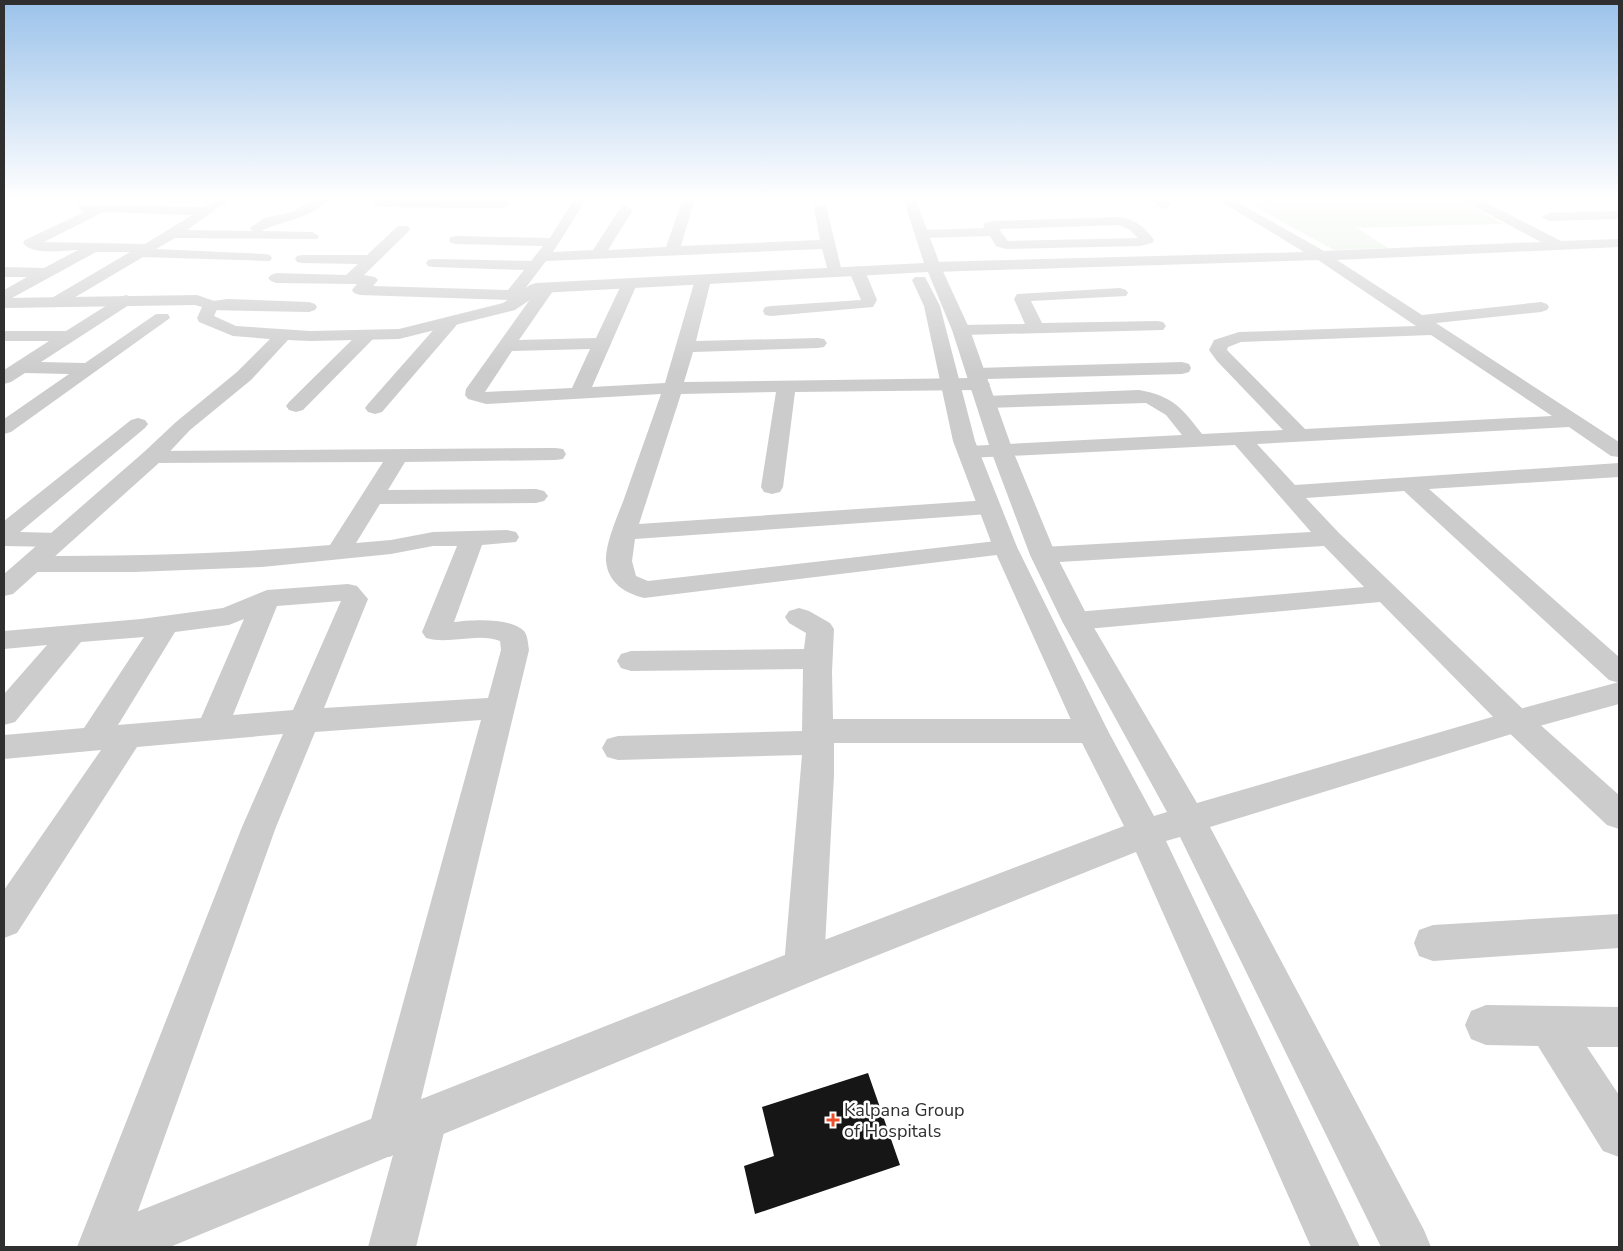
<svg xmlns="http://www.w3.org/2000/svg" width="1623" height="1251" font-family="'Nunito Sans',sans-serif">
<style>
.green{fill:#e1eddd}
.building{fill:#161616}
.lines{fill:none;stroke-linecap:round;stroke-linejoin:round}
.minor{fill:#ccc;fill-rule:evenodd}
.tertiary{fill:#ccc;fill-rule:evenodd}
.poi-dot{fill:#eb4e2d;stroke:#fff;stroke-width:2}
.labels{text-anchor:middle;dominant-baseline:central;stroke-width:5;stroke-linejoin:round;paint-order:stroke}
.near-poi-label{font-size:18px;fill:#2f2f2f;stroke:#fff;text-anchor:start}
</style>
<rect width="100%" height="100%" fill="#fff"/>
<path class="green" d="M1239,198H1458L1503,224L1357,228L1388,248L1334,250Z"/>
<path class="building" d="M868,1073L900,1165L755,1214L744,1166L774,1156L762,1107Z"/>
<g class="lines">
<path class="minor" d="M218,198H232L187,230L252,231L250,228L264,218L292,212L315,198H329C313,219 283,220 261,231L312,232L319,236L317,239L175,238L156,249L265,254L270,255L272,258L270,261L143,257L62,305H50L48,302L50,299L130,252H96L10,299L4,301V290L27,277H4V267L44,268L78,250C63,250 33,256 23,243L25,240L84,212L78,208L80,205L204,207ZM103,212L192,215L145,244L44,242Z
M377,198L504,200L510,204L504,208L378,207L372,203Z
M575,198H587L553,252L593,250L621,207L626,206L633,210L608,250L666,247L682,201L686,198H693L694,201L681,246L820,240L814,208L816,205H826L842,272L839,275H829L822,249L546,261L524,290L532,292L534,295L541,285H553L555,288L519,340L596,338L623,281H635L637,284L592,387L665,383L695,280L698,277H708L711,280L696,341L818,338L824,339L827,343L824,347L818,348L693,352L684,382L972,378L968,374L970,370L977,368L1182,362L1189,364L1191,368L1189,372L1182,374L985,379L990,384L987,388L980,390L795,392L783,487L780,492L772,494L764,492L761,487L776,392L681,394L639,524L989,500L997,502L1001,507L997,512L989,514L635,539L632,561L636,576L648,581L1005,540L1014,542L1017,547L1014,552L1005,554L644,598C625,593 608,583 606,561C605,544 618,515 624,499C636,464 649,429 661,394L486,404L468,399L465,395L466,389L531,298L512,300L360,295L354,293L352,290L357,284L276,283L271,281L268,278L271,275L276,273L346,275L358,264L302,263L297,262L295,259L297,256L302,255H367L398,226H408L410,229L408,232L364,275L375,277L378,280L373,286L508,290L524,270L433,267L428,266L426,263L428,260L433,259L531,261L543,246L456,244L451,243L449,240L451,237L456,236L550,238ZM590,349L572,388L485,392L512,351Z
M1151,198H1164L1171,205L1165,209L1160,208Z
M1215,198H1230L1324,251L1541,242L1464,201L1462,198H1477L1561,241L1619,239V247L1337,260L1422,315L1541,302L1547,304L1549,307L1547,310L1541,312L1436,323L1619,442V457L1611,456L1569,427L1257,444L1295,485L1619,463V477L1429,489L1619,657V683L1609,680L1404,491L1306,498L1339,533L1527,713L1619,795V829L1607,825L1505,729L1380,602L1076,630L1066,627L1062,621L1066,615L1076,612L1364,587L1324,546L1043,563L1034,560L1030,555L1034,550L1043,547L1311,532L1235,445L969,458L961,457L958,452L961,447L969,446L1182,435L1166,415L1146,403L986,408L979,406L976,402L979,398L986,396L1139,390C1173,396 1182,408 1202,434L1283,430L1217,361L1209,350L1214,340L1239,332L1416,326L1318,260L933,272L928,270L925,267L928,264L933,262L1304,252ZM1431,335L1552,416L1305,429L1227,350L1228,347L1241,342Z
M1619,211V219L1549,221L1542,217L1549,213Z
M1119,217C1135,219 1145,227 1154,240L1152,243L1140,246L1006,249L996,246L990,236L922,238L915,234L922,230L985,228L983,226L985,223L993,221ZM1119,225L1130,230L1138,238L1008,241L999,229Z
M857,266L862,268L865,271L877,300L873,307L771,316L765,315L763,311L765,307L771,306L861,300L849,271L852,268Z
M1120,288L1126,290L1128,293L1126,296L1031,301L1042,323L1157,321L1163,322L1166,326L1163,330L961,335L955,334L952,330L955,326L961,325L1025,324L1014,299L1017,294Z
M126,295L132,297L134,300L132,303L41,362L85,363L156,314H168L170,318L11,432L4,434V419L69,374L25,373L11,382L4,384V370L49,341H4V331H66L120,297Z
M228,299L309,302L315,304L317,307L315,310L309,312L211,310L205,308L203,305L205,302Z
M449,318L455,319L458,323L455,327L382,412L375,414L368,412L365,408L368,404L443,319Z
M367,330L373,331L376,335L373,339L303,410L296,412L289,410L286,406L289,402L361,331Z
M138,418L145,420L148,424L145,428L20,532L57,533L66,535L69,540L66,545L57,547L4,546V521L131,420Z
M555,448L563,449L566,454L563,459L555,460L405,462L388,490L536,489L544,491L548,496L544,501L536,503L380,504L356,543L391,540L433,532L507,530L516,532L519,537L516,542L482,545L454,622C471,620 511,617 524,631C528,636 528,644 529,650L421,1099L425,1098L441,1104L447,1120L416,1247H368L393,1155L390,1157L374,1150L367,1134L481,720L315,732L276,827L125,1247H77L242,827L283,734L137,747L17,933L4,938V890L101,750L4,759V735L84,728L144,637L81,642L15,722L4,725V694L47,645L4,649V631L141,619L223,608L267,590L348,584L357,586L368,599L324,708L488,698L501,650L500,641C477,632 450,645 426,638L422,632L457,546H433L391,554L262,567L134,572H33L24,569L20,564L24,559L33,556C132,556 231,554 330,545L383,462L152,463L144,462L141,457L144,452L152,451ZM341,601L293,710L233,715L277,606ZM244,619L201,718L118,725L175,632L229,625Z
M799,608L809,611L830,623L834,629L832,672L833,719H1092L1103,723L1108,731L1103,739L1092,743H834V775L824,966L818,979L804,984L790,979L784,966L802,755L618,760L607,757L602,748L607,739L618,736L802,731L803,669L631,671L621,668L617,661L621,654L631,651L804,649L806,633L789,623L785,617L789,611Z
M1619,914V948L1433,961L1419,956L1414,943L1419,930L1433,925Z
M1486,1005L1619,1007V1047H1587L1619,1095V1157L1603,1151L1538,1046L1486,1045L1471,1039L1465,1025L1471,1011Z"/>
<path class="tertiary" d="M903,198H915L941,267L970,330L1013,451L1056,555L1090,621L1197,803L1516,710L1619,682V704L1518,732L1210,827L1424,1230L1431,1247H1381L1180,837L1166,841L1360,1247H1311L1136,852L818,979L170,1247H87L94,1230L111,1222L790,953L1124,826L1076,731L993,547L953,441L924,306L912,280L915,277H925L940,306L975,441L1017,547L1108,731L1154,816L1167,812L1062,621L1030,555L991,451L952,330L928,272L540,293L515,310L399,339L310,341L288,340L251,380L190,430L160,462L13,594L4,596V574L144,452L176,422L237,372L270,339L233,336L199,322L197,318L202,307L195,305L4,308V298L197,295L217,302L219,305L214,316L236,326L310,331L399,329L503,303L530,285L536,283L924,263Z"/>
</g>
<linearGradient id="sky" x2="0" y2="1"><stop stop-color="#9bc2ea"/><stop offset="0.53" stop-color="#fff"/><stop offset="1" stop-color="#fff" stop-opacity="0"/></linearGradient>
<rect width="1623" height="373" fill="url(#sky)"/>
<path class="poi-dot" d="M830.5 1112.5h5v5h5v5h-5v5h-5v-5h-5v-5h5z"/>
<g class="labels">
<g class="near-poi-label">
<text x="844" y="1110">Kalpana Group<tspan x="844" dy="21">of Hospitals</tspan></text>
</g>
</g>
<rect width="1623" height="1251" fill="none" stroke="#2f2f2f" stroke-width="10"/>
</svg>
